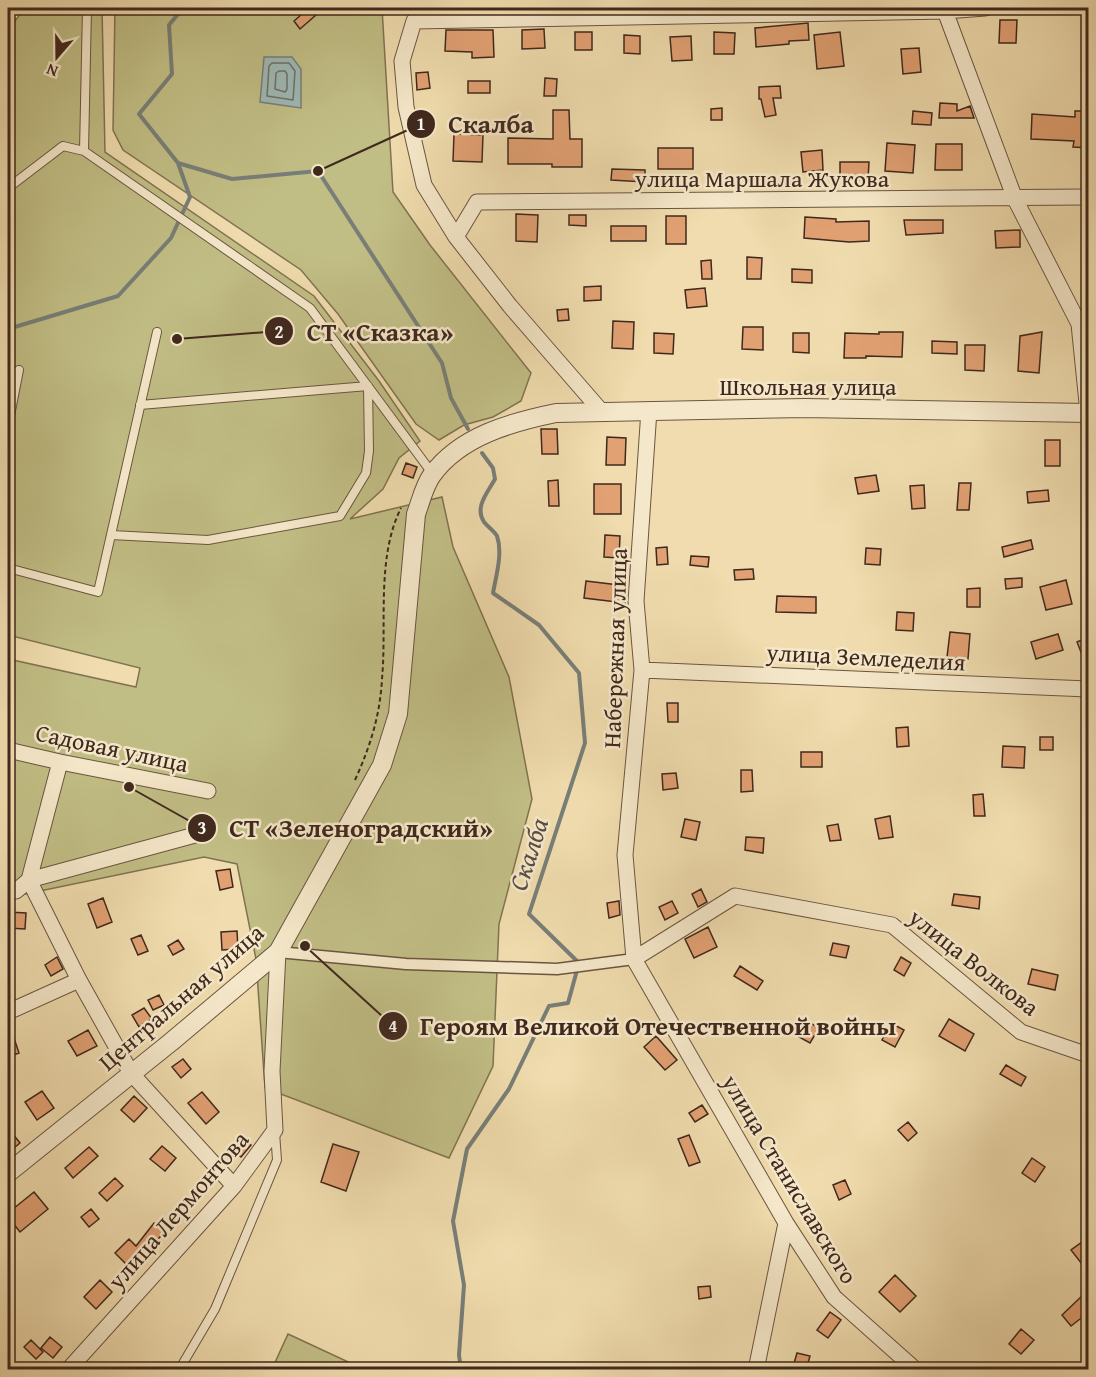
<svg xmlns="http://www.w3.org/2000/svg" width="1096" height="1377" font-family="'Gentium Book Plus',serif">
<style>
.green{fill:#c1be85;stroke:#807351;stroke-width:1.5}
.water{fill:#9eb9b5;stroke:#787f78;stroke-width:1.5}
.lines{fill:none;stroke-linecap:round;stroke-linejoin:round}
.shore{stroke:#6e7069;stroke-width:1.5}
.stream{stroke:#787f78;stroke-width:4}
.building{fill:#e2a173;stroke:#3f281d;stroke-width:1.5}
.service-casing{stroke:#6b5541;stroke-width:10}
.pedestrian-casing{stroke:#6b5541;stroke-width:13}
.minor-casing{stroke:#6b5541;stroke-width:17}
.tertiary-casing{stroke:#6b5541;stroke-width:20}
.path{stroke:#3f281d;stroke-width:2;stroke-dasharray:4.5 3;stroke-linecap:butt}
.service{stroke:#f5e8ca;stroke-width:8}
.pedestrian{stroke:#f5e8ca;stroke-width:10}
.minor{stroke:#f5e8ca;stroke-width:15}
.tertiary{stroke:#f5e8ca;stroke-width:18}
.labels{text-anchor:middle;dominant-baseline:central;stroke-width:5;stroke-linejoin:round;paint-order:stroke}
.street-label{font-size:24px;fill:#3f281d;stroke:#f5e8ca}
.water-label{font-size:26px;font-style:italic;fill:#574c43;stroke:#f5e8ca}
.leader{fill:none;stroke:#3f281d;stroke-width:2}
.callout-dot{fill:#3f281d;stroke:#f5e8ca;stroke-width:2}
.mark-label{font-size:18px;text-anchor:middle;font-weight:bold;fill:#fff}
.callout-label{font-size:26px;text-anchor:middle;font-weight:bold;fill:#3f281d;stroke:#f5e8ca;stroke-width:5;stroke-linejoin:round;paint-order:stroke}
</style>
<rect width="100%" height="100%" fill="#f0dcae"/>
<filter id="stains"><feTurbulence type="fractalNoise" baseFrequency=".00333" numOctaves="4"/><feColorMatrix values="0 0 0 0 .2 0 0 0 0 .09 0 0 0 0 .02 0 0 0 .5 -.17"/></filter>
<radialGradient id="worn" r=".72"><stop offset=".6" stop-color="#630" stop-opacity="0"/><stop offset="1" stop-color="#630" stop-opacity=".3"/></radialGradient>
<path class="green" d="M8,8H102L105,152L314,296L379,381L420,441L399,458L383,489L350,519L442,497L453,547L509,677L532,799L499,924L493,1066L449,1158L265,1088L256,959L237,864L204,857L11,897L8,896V659L136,687L140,668L8,635Z
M115,8H382L393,192L430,245L531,373L521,401L493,417L464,425L439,440L416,424L338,314L301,270L123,150L113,130Z
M288,1334L357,1366L355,1369H272Z"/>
<path class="water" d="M264,57H292L301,69V108L260,102Z"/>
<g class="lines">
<path class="shore" d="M272,63H289L295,71L293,100L267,96L269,66Z
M279,71H285L287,74V89L285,92L275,89L276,73Z"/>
<path class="stream" d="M183,8L169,25L172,74L139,114L178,163L232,179L318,171L442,363L451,398L468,429
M8,329L118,296L171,238L190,197L178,163
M461,1370L459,1355L464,1285L453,1221L467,1149L509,1089L549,1006L568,1003L579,963L529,914L585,743L579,673L539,625L493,593C496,576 503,553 497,536C494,531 488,527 484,522C474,507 488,492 495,479L493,468L482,453"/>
</g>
<path class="building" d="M309,8H324L300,29L294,21Z
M1000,20H1017L1016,43H999Z
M808,23L809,40L789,41V44L756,47L755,28Z
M544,29L545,48L522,49V30Z
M446,30H493L494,57L472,58V52L445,51Z
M575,32H592V50H575Z
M714,32L735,33L734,54H714Z
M840,32L844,66L817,69L814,35Z
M624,35L640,36V54L624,53Z
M691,36L692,60L672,61L670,37Z
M919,48L921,72L903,74L901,49Z
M428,72L430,88L417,90L416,73Z
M545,78L557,79L556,96H544Z
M468,81H490V93H468Z
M780,86L781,98H773L776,115L765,117L761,99H759V87Z
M940,103L957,104V111L970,106L974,118H939Z
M722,108V120H711V109Z
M553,110H569L570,139H582V167H552V164H508V138L553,139Z
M913,111L932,113L931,125L912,124Z
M1075,111H1089V148L1073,147L1074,141L1031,139L1032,114L1075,117Z
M454,134L483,135L482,162L453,161Z
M887,143L915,145L913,173L885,171Z
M936,144H962V170H935Z
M658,148H693V169H658Z
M822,150L823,170L803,172L801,152Z
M840,162H869L868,180L840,179Z
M612,169L645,170V182L611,180Z
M516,214L538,215L537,242L516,241Z
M569,215H586V226L569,225Z
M666,216H686V244H666Z
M805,217L836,219V222L869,221V241L849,242L804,238Z
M904,220H943V233L906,235Z
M611,226H646V241H611Z
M1020,230V247L996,248L995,231Z
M747,257L762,258L761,279H747Z
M711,260L712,279H702L701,261Z
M792,269L812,270V283L792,282Z
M601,286V300L584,301V287Z
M705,288L707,306L687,308L685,290Z
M568,309L569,320L558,321L557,310Z
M613,321L634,322L633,349L612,348Z
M743,327H763V350L742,349Z
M879,332H903L902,357L866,356V358H844L845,333L879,334Z
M1042,332L1039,373L1018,371L1020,336Z
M654,333L674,334L673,354L654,353Z
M793,333H809V353L793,352Z
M932,341L957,342V354L932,353Z
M965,345H985L984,371L965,370Z
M541,429H557L558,454H542Z
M607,437L626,438L625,465H606Z
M1045,440H1060V466H1045Z
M406,463L417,467L413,478L402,474Z
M876,475L879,491L858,494L855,478Z
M558,480L559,506H549L548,481Z
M959,483H971L969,510H957Z
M594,484H621V514H594Z
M924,485L925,508L912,509L910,486Z
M1048,490L1049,501L1028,503L1027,492Z
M605,535L620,536L619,558L604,557Z
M1031,540L1033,549L1004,557L1002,547Z
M667,547L668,564L657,565L656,548Z
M866,548L881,549L880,565L865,564Z
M691,556L709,557L708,567L690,565Z
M753,569L754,579L735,580L734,570Z
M1022,578V587L1006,589L1005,579Z
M1066,580L1072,604L1046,610L1040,587Z
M586,581L627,586L625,603L584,598Z
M980,588V607H967V589Z
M777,596L816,597V613L776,612Z
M897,612L914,613L913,631L896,630Z
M950,632L970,634L968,659L947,657Z
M1058,634L1063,650L1036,659L1031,642Z
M1089,637V670H1088L1077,642Z
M613,641L625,642L624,654L612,653Z
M667,703H678V722H668Z
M908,727L909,746L897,747L896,728Z
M1040,737H1053V750H1040Z
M1003,746L1025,747L1024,768L1002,767Z
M801,752H822V767H801Z
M741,770H752L753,791L741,792Z
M676,773L678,788L663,790L662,774Z
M983,794L985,816H974L973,795Z
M890,816L893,837L879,839L875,819Z
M685,819L700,822L696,840L681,837Z
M838,824L841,840L830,841L827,826Z
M746,837L764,838L763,853L745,850Z
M230,869L233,887L220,890L216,871Z
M701,889L707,902L698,907L692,894Z
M954,894L980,897L979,909L952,905Z
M103,898L112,922L97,928L88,904Z
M619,901L620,915L609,918L607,903Z
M672,901L678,913L665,920L659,907Z
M8,912L26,913L25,929L8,928Z
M708,927L717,947L694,958L685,939Z
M237,931L238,949L222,950L221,932Z
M141,935L148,951L138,955L131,939Z
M178,940L184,949L173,955L168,946Z
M833,943L849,946L846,958L830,955Z
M57,957L63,969L51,976L45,965Z
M901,957L911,963L904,976L894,970Z
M740,966L763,981L757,990L734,976Z
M1032,969L1058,975L1055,990L1028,984Z
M159,995L164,1005L153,1010L148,1000Z
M144,1008L152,1019L139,1027L132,1015Z
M949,1019L974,1034L965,1051L939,1036Z
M807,1021L819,1028L810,1043L799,1037Z
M8,1023H9L19,1053L8,1057Z
M891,1023L904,1030L895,1047L882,1040Z
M88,1030L97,1046L77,1056L68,1041Z
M656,1036L677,1060L665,1070L644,1047Z
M183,1059L191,1069L181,1078L172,1067Z
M1006,1065L1026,1077L1021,1086L1000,1074Z
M42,1091L54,1108L37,1120L25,1102Z
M202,1092L219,1112L206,1124L188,1103Z
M134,1096L147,1108L134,1122L121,1110Z
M702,1105L708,1114L695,1122L689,1113Z
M908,1122L917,1133L908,1141L898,1130Z
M8,1128L20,1143L8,1153Z
M689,1135L700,1162L689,1166L678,1139Z
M243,1138L251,1145L241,1157L232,1150Z
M333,1144L359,1152L346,1191L321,1182Z
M162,1146L176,1158L165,1171L150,1159Z
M89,1147L98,1156L73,1178L65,1168Z
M1032,1158L1045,1167L1035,1182L1022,1173Z
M115,1178L123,1186L107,1201L99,1193Z
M845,1180L851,1194L839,1200L833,1185Z
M34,1192L48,1209L20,1232L8,1217V1213Z
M91,1209L99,1219L89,1227L81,1217Z
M154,1223L165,1231L145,1255L147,1257L133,1271L115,1253L129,1239L136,1246Z
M1089,1237V1273L1071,1250Z
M895,1275L916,1296L900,1312L879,1292Z
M100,1280L112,1292L96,1309L84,1297Z
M710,1286L711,1297L699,1299L698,1287Z
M1084,1294L1089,1299V1312L1071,1326L1062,1315Z
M830,1312L841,1320L828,1338L817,1330Z
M1021,1329L1034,1340L1021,1354L1009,1344Z
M50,1337L62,1347L53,1358L41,1348Z
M31,1340L43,1352L36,1359L24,1347Z
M797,1353L810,1356L806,1370H792Z"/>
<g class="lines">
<g class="service-casing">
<path id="service" d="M8,23L19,8
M84,151L87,8
M8,188L63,146L84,151L310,308L432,473
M8,426L19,370
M111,535L208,540L340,516L366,473L369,451L368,386L140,405
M8,568L98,592L157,332
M179,1370L215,1309L277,1160L275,1132"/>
</g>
<g class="pedestrian-casing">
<path id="pedestrian" d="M278,952L406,964L557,969L634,959"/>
</g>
<g class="minor-casing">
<path id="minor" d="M945,11L1015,199L1079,324L1088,413
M456,237L477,202L1088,197
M649,410L636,601L642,670L625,855L634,959L786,1223L834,1297L916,1370
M602,412L510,306L456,237L424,185L406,107L402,61L414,21L945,11L985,8
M642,670L1088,689
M8,750L60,762L208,791
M60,762L29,880L206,832
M8,889L16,891L29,880L79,980L131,1073L234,1186
M634,959L735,896L892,925L1021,1032L1088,1055
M8,1012L79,980
M68,1370L234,1186L275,1130L272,1071L278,952
M756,1370L786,1223"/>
</g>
<g class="tertiary-casing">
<path id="tertiary" d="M8,1173L171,1042L278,952L382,765L398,714L416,514C421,501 424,486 432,475C460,436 512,422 556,413L805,408L1088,413"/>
</g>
<path class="path" d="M355,780C370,747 380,716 382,679C387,624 376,558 401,508"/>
<use href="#service" class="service"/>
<use href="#pedestrian" class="pedestrian"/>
<use href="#minor" class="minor"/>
<use href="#tertiary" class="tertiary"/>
</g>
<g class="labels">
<g class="street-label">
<text x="762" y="178">улица Маршала Жукова</text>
<text x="808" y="386">Школьная улица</text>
<text transform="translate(615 648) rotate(-88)">Набережная улица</text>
<text transform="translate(866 657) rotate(3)">улица Земледелия</text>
<text transform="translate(112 748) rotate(12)">Садовая улица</text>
<text transform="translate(974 962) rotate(38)">улица Волкова</text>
<text transform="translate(181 997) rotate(-41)">Центральная улица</text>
<text transform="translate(790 1179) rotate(59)">улица Станиславского</text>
<text transform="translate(178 1210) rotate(-49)">улица Лермонтова</text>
</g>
<g class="water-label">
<text transform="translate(528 854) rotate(-72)">Скалба</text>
</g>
</g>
<path class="leader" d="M318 171L421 124M177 339L279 331M129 787L202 828M305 946L393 1026"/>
<g class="callout-dot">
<circle cx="318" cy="171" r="6"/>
<circle cx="177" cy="339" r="6"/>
<circle cx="129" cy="787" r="6"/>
<circle cx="305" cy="946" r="6"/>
<circle cx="421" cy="124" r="15"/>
<circle cx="279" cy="331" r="15"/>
<circle cx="202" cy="828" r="15"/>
<circle cx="393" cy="1026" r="15"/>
</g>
<g class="mark-label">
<text x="421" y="130">1</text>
<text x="279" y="338">2</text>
<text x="202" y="834">3</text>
<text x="393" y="1032">4</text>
</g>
<g class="callout-label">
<text x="491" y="133">Скалба</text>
<text x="380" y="341">СТ «Сказка»</text>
<text x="361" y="837">СТ «Зеленоградский»</text>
<text x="658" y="1035">Героям Великой Отечественной войны</text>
</g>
<rect width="1096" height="1377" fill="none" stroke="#f0dcae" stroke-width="30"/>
<rect x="9" y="9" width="1078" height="1359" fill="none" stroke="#3f281d" stroke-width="3"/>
<rect x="15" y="15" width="1066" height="1347" fill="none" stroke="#3f281d" stroke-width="1.5"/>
<g transform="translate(57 57) rotate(200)" stroke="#f5e8ca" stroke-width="4.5" paint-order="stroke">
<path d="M0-4.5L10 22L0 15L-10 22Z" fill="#3f281d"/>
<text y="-9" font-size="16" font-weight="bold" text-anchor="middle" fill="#3f281d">N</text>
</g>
<rect width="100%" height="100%" filter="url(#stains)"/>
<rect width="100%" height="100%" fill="url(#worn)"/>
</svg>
